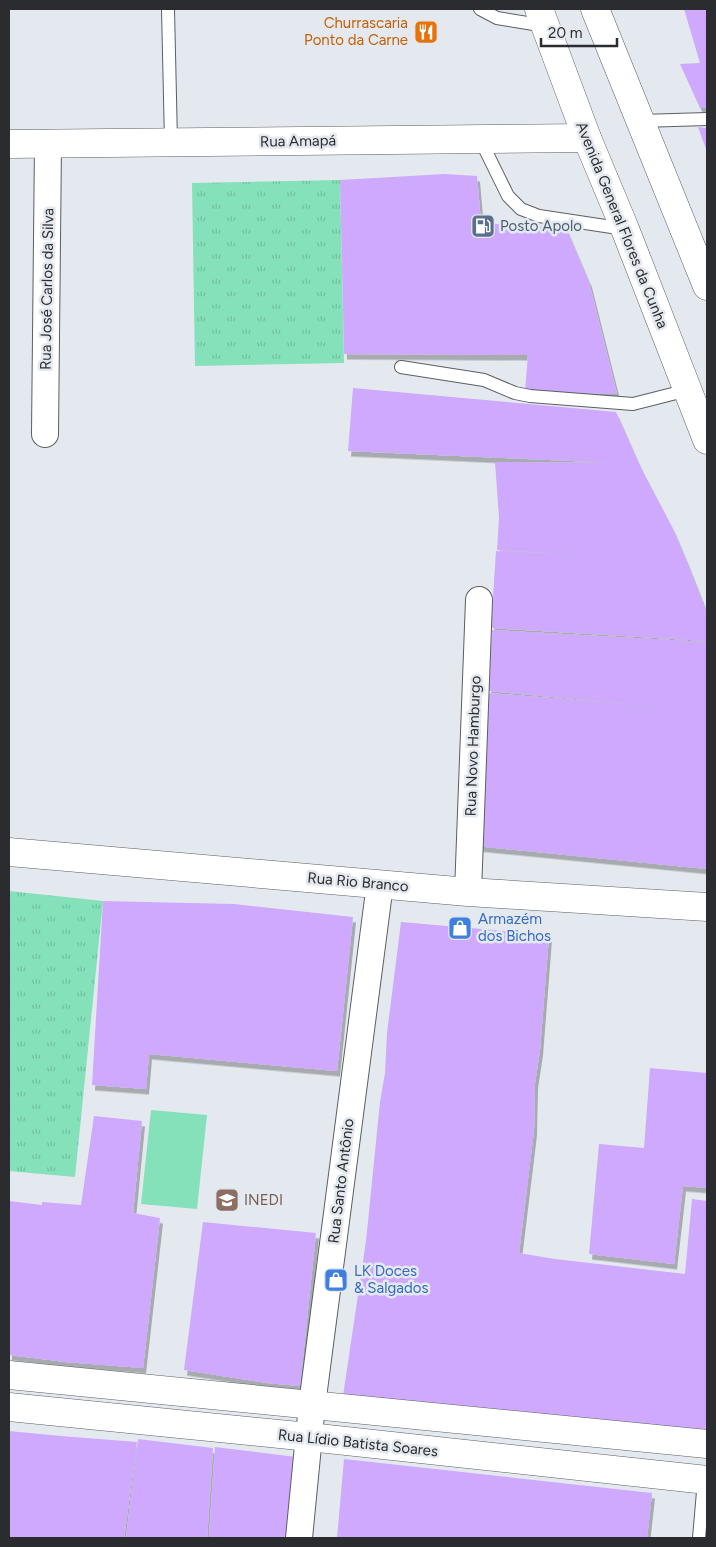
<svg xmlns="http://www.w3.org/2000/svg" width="716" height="1547" font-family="Figtree,sans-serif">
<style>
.grass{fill:url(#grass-tufts)}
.park{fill:#84e1b9}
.building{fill:#cfa9fd;filter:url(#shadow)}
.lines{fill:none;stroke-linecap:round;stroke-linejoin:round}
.service-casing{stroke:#5b5f64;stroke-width:14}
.minor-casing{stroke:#5b5f64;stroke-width:28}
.tertiary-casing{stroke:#5b5f64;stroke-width:29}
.secondary-casing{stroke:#5b5f64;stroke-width:29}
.primary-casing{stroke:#5b5f64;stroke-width:29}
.service{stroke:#fff;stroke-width:12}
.minor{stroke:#fff;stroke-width:26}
.tertiary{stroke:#fff;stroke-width:28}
.secondary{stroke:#fff;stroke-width:28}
.primary{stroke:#fff;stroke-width:28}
.labels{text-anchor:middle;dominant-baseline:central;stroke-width:5;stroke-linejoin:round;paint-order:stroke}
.food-label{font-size:15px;fill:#c56008;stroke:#e4e9ef;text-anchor:end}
.street-label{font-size:15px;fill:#2b2c2f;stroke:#e4e9ef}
.service-label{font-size:15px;fill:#4e5e75;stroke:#e4e9ef;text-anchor:start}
.shop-label{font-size:15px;fill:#366cbe;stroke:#e4e9ef;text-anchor:start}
.education-label{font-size:15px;fill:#785e54;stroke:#e4e9ef;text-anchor:start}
</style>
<defs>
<pattern id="grass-tufts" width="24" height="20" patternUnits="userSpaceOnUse" patternTransform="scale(1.25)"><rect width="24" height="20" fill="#84e1b9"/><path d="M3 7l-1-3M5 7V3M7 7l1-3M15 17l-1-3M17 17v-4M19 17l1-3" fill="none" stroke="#72c19f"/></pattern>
<filter id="shadow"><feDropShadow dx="3" dy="5.5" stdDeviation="0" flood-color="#0004"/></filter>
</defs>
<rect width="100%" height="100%" fill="#e4e9ef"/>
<path class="grass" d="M340,180L344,363L195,366L192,183Z
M9,891L103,901L75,1177L9,1171Z"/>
<path class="park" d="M151,1110L207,1115L197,1209L141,1204Z"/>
<path class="building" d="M684,9H707V108H700L680,64L700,63Z
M698,127L707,128V152Z
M445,174L477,176L481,223L566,228L589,282L617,394L525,391L528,355L344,354L340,180Z
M353,388L616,412L639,464L673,529L686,560L707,613V641L491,628L496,551L592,555L497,550L499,518L495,462L618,463L348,451Z
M492,630L707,642V869L476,846L487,693L663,707L488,691Z
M103,901L234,904L353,917L337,1071L149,1054L146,1089L92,1085Z
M401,922L549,935L540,1050L535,1083L534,1130L519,1253L555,1259L685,1274L692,1199L707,1201V1439L343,1396L366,1241L380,1102L385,1073L387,1033Z
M650,1068L707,1073V1188L683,1186L674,1264L589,1254L599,1144L644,1148Z
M94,1116L142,1121L133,1213L160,1218L143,1368L66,1362L9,1355V1201L42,1205V1202L81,1205Z
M203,1222L316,1233L300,1386L267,1383L184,1370Z
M9,1431L61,1436L137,1442L124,1538H9Z
M138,1439L213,1448L207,1538H126Z
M215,1447L296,1457L287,1538H209Z
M344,1459L652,1493L647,1538H337Z"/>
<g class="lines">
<g class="service-casing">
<path id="service" d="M168,9L171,142
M480,9L497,18L546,26
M641,121L707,119
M480,139L508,196L521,209L539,216L625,229
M401,367L484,380L515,393L530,396L633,404L688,390
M699,1538L704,1480"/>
</g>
<g class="minor-casing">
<path id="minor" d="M45,434L48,143
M468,892L479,600
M299,1538L312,1405L380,884"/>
</g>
<g class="tertiary-casing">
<path id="tertiary" d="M9,144L587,138
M9,852L468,892L707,907"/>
</g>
<g class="secondary-casing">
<path id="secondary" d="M9,1375L707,1444
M9,1407L309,1437L707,1480"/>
</g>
<g class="primary-casing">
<path id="primary" d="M539,9L587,138L625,229L707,440
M595,9L707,286"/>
</g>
<use href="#service" class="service"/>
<use href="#minor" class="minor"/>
<use href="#tertiary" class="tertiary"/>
<use href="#secondary" class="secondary"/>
<use href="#primary" class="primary"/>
</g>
<defs>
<g id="restaurant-square" transform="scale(1.25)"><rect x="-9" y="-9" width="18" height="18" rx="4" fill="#e8710a" stroke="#e4e9ef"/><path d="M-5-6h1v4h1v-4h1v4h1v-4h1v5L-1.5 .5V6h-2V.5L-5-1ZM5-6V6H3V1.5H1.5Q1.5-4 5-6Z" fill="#fff"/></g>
<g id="fuel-square" transform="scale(1.25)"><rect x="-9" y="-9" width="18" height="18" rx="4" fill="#5c6f8a" stroke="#e4e9ef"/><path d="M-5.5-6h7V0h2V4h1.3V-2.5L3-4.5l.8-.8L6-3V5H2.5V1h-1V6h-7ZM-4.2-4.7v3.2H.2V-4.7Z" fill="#fff"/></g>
<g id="shop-square" transform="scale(1.25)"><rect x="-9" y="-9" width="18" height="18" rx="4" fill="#3f7fe0" stroke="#e4e9ef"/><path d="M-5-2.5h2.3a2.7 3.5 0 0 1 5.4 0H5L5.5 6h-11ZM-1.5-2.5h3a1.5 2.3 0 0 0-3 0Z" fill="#fff"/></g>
<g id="school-square" transform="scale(1.25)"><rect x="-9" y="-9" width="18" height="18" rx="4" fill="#8d6e63" stroke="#e4e9ef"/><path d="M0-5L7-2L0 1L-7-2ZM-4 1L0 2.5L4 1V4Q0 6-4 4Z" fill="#fff"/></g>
</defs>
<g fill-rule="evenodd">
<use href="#restaurant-square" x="426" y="32"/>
<use href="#fuel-square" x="483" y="226"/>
<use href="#shop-square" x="460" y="928"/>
<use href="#school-square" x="227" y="1200"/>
<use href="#shop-square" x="336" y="1280"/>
</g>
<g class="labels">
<g class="food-label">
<text x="408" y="23">Churrascaria<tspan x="408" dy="17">Ponto da Carne</tspan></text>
</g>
<g class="street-label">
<text transform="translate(298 141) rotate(-1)">Rua Amapá</text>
<text transform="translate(622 225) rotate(68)">Avenida General Flores da Cunha</text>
<text transform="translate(47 289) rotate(-89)">Rua José Carlos da Silva</text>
<text transform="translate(473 746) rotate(-88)">Rua Novo Hamburgo</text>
<text transform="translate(358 882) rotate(5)">Rua Rio Branco</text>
<text transform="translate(341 1181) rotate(-83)">Rua Santo Antônio</text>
<text transform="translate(358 1443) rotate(6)">Rua Lídio Batista Soares</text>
</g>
<g class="service-label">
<text x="500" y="226">Posto Apolo</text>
</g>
<g class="shop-label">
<text x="478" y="919">Armazém<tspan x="478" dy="17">dos Bichos</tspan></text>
<text x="354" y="1271">LK Doces<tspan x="354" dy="17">&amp; Salgados</tspan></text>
</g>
<g class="education-label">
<text x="244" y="1200">INEDI</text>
</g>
</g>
<rect width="716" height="1547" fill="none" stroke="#2b2c2f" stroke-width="20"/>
<path d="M541 38v8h76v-8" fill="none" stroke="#2b2c2f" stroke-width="2.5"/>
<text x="548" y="38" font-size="15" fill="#2b2c2f" stroke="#e4e9ef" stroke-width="4" paint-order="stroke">20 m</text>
</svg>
